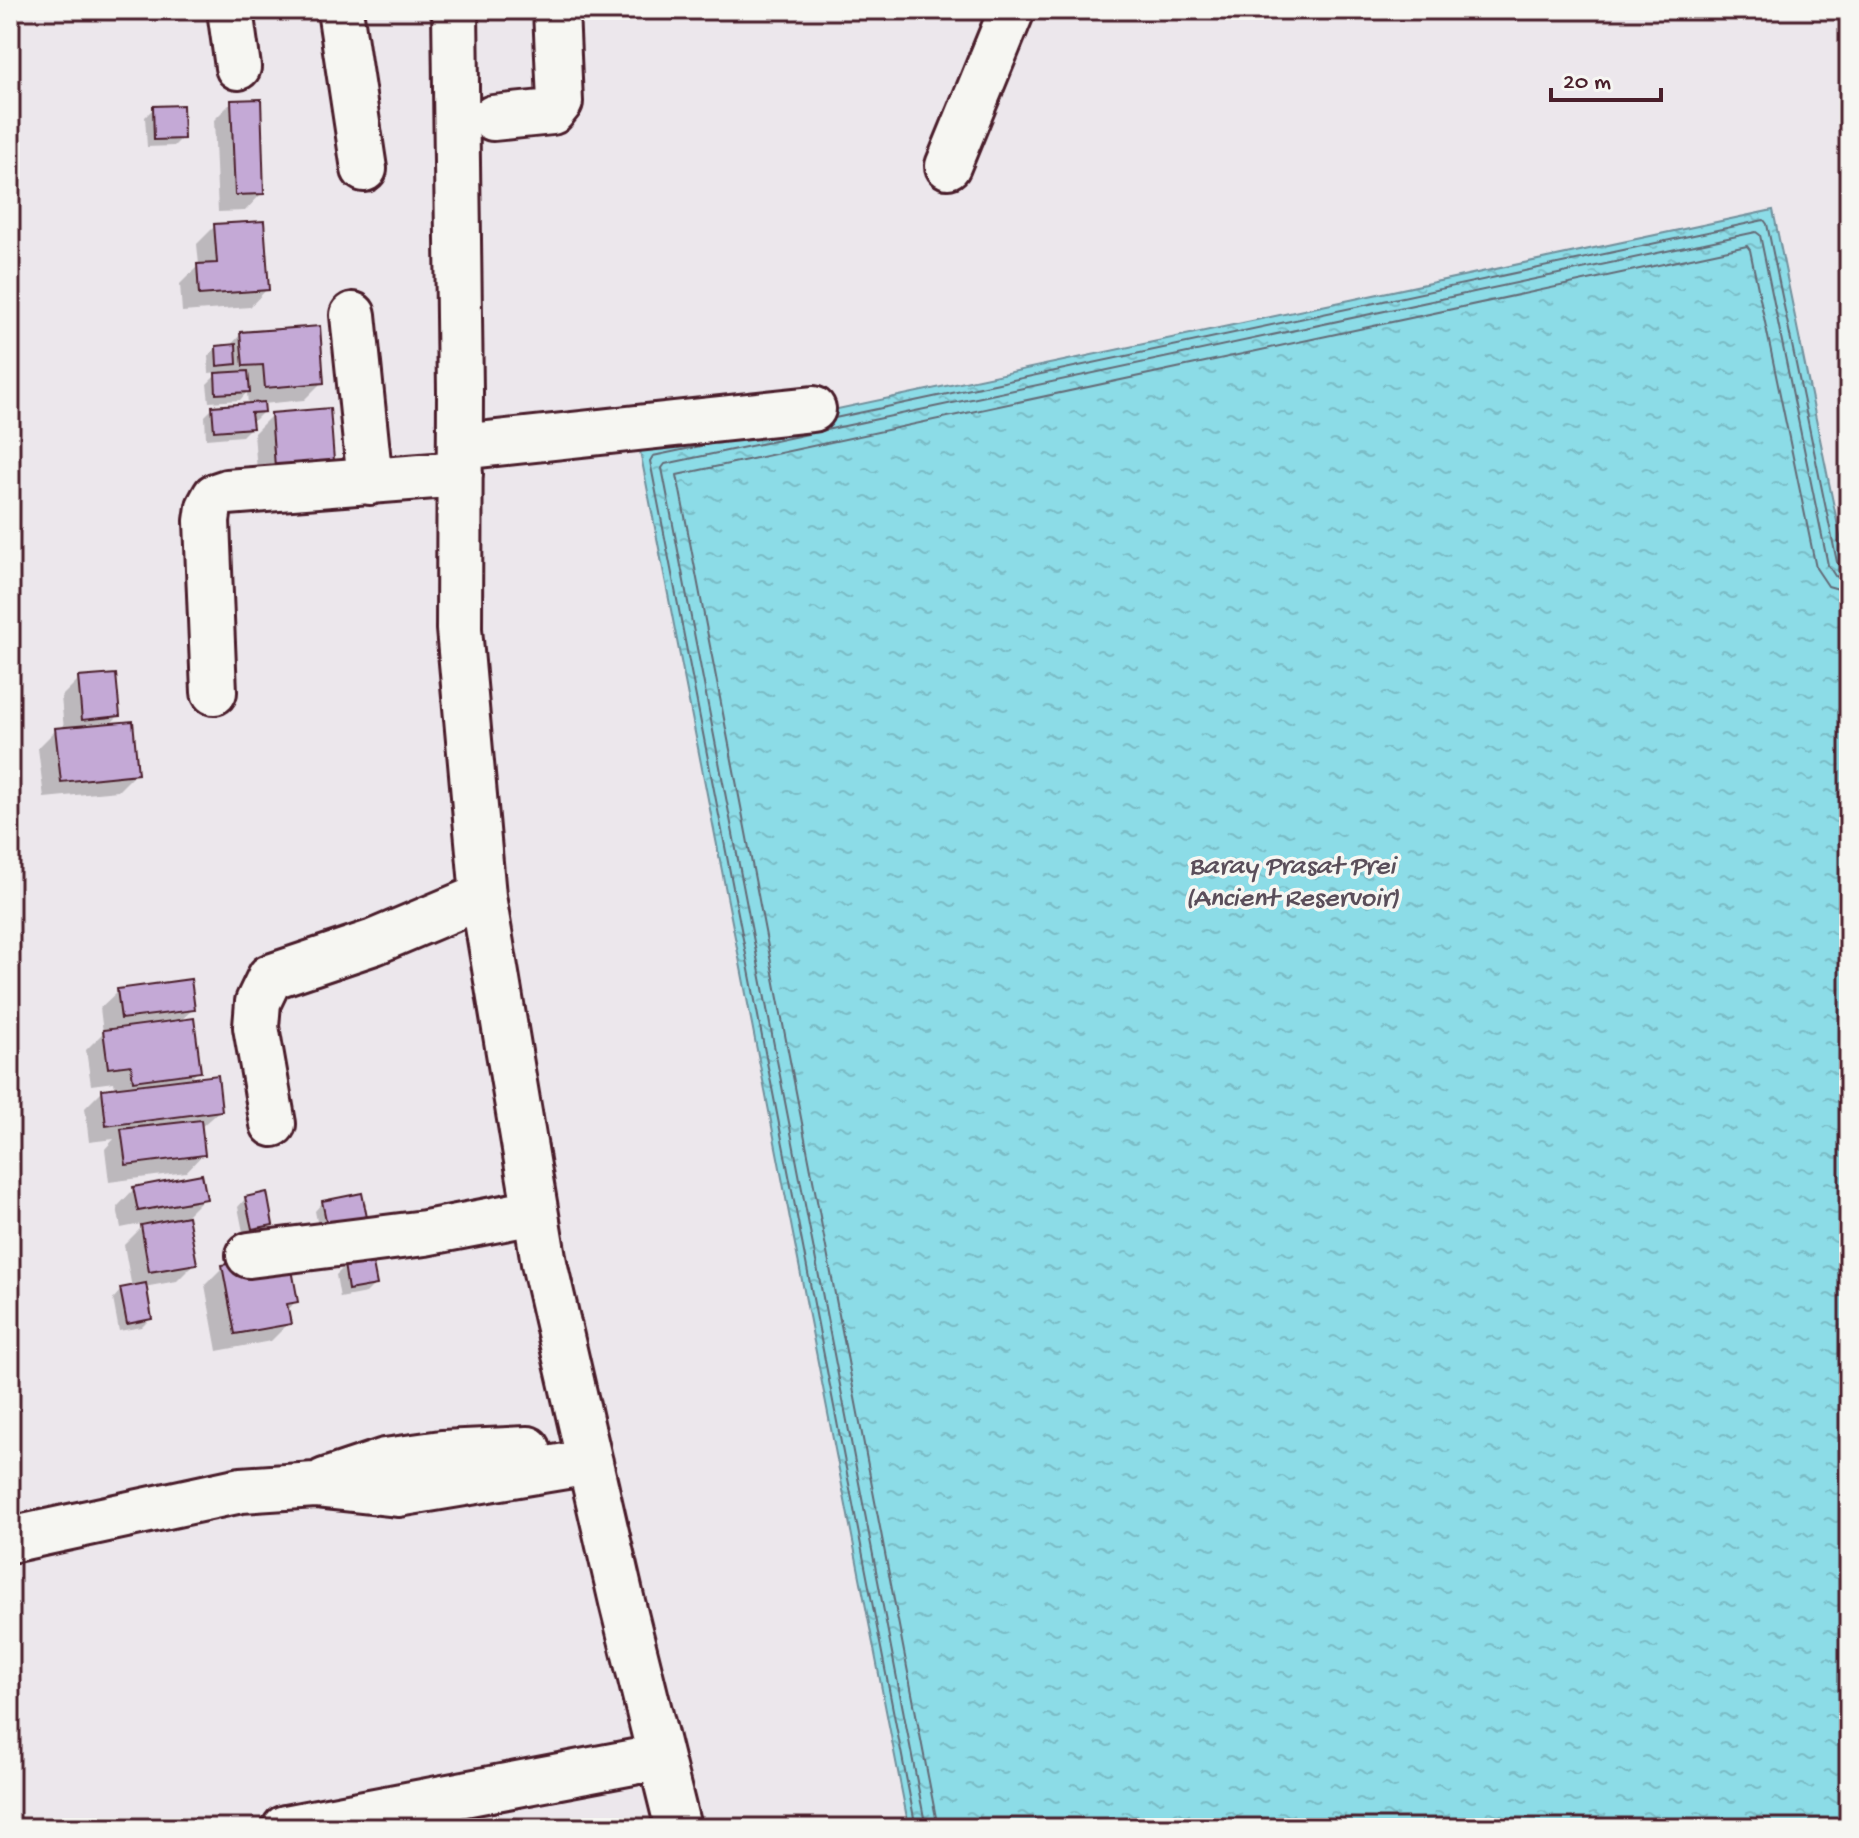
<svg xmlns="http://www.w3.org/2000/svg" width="1859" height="1838" font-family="'Gochi Hand',sans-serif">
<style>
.water{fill:url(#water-ripples);stroke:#72909c;stroke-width:2}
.shadow{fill:#0003}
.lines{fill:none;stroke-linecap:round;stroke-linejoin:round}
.shore{stroke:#646b76;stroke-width:2}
.building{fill:#c4a9d6;stroke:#4a1f2b;stroke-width:2}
.minor-casing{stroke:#4a1f2b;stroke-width:50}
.minor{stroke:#f6f6f2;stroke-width:44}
.labels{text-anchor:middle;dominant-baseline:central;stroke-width:7;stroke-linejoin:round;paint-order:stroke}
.water-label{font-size:28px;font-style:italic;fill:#5a4e5a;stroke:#f6f6f2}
</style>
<defs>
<pattern id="water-ripples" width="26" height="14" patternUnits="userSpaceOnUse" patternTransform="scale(2)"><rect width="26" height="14" fill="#8cdce7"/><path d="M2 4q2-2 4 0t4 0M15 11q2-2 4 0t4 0" fill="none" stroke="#7abcc6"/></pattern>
</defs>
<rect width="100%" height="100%" fill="#ece7ec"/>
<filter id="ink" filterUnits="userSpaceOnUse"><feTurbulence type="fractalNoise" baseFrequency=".0125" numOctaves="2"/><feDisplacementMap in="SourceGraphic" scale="16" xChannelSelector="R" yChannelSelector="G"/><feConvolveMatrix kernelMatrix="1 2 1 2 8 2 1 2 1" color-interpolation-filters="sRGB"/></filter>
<g filter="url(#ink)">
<path class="water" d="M1773,210L1849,580V1828H909L640,451Z"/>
<path class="shadow" d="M232,102L262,193L245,211L218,212L214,120Z
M154,108L182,138L174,146L147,147L145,117Z
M215,226L267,289L250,307L182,312L180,284L199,265L197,244Z
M241,334L322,382L304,400L263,404V412L255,420H250L251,427L242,436L206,439L205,416L213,408L248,405L247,392L240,400L209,402L207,384L219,372L209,373L208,356L216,348L229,347Z
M272,415L302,492L258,484L254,433Z
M79,679L118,716L109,725L136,773L118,791L44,798L38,748L56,730H64L61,697Z
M118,991L193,1009L179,1022L198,1071L190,1080L220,1110L200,1128L203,1154L186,1172L109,1182L105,1149L114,1139L89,1142L85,1108L103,1090L115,1089L114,1082L91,1085L86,1050L103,1033L100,1008Z
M134,1189L204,1198L186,1216L195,1263L177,1281L144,1287L150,1319L142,1327L119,1331L113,1299L121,1290L132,1288L124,1245L146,1223L121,1228L117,1207Z
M361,1195L321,1242L315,1211L323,1202Z
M246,1198L271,1225L263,1233L244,1237L238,1207Z
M345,1266L375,1284L366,1293L340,1298L336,1275Z
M223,1267L296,1301L287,1311L289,1323L271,1341L217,1351L205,1285Z"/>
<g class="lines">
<path class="shore" d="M835,418L1764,220L1767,224L1837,562L1842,569L1849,570
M821,431L1756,232L1760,235L1828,565L1835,576L1849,580
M808,434L665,464L662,468L926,1828
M710,444L653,456L650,461L916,1828
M938,1828L677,475L1747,246L1750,250L1816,568L1828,586L1849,592"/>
</g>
<path class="building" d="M261,99L264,194L235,195L231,100Z
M183,105L184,139L154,140L153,106Z
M264,221L269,290L199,295L197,264L217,263L214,224Z
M320,326L324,383L265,388L263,365L243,366L240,332Z
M236,344L237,364L217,366L216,346Z
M248,371L250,392L216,394L215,373Z
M264,402L265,412L251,413L253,428L214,431L212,406Z
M330,408L335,474L275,467L271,413Z
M116,674L120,716L82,720L78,677Z
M133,721L138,774L61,782L55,728Z
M191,979L195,1010L121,1019L117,989Z
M194,1018L201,1072L133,1081L131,1065L108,1068L103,1030Z
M218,1075L222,1111L106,1126L102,1089Z
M201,1120L205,1155L126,1165L121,1129Z
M202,1174L207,1199L138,1211L133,1187Z
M267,1192L273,1225L252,1229L245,1197Z
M362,1193L369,1227L329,1235L322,1201Z
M188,1216L197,1264L149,1272L141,1225Z
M289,1253L298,1302L287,1304L291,1324L235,1334L222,1265Z
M372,1259L377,1285L348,1290L344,1264Z
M146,1283L152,1319L127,1324L120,1288Z"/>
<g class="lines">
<g class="minor-casing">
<path id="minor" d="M230,10L238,67
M340,10L364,169
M455,10L460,392L459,629L483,896L544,1263L622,1602L678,1828
M493,118L552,112L560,102L556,10
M948,166L1012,10
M353,315L370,482
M460,447L813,409
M214,692L207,521L209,507L215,496L227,492L460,474
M273,1124L256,1027L258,1002L270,977L374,942L483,896
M249,1255L425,1233L535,1212
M325,1481L385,1461L442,1453L528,1449
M10,1540L241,1490L315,1485L398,1494L590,1462
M285,1828L660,1757"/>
</g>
<use href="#minor" class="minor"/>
</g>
</g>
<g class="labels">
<g class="water-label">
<text x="1292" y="867">Baray Prasat Prei<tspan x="1292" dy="32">(Ancient Reservoir)</tspan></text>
</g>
</g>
<rect width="1859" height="1838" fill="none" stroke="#f6f6f2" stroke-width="40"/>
<rect x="20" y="20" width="1819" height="1798" fill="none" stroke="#4a1f2b" stroke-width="3" filter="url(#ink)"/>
<path d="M1551 88v12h110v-12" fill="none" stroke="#4a1f2b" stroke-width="4"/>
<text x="1563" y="88" font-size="24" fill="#4a1f2b" stroke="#f6f6f2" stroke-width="6" paint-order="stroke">20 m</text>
</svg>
